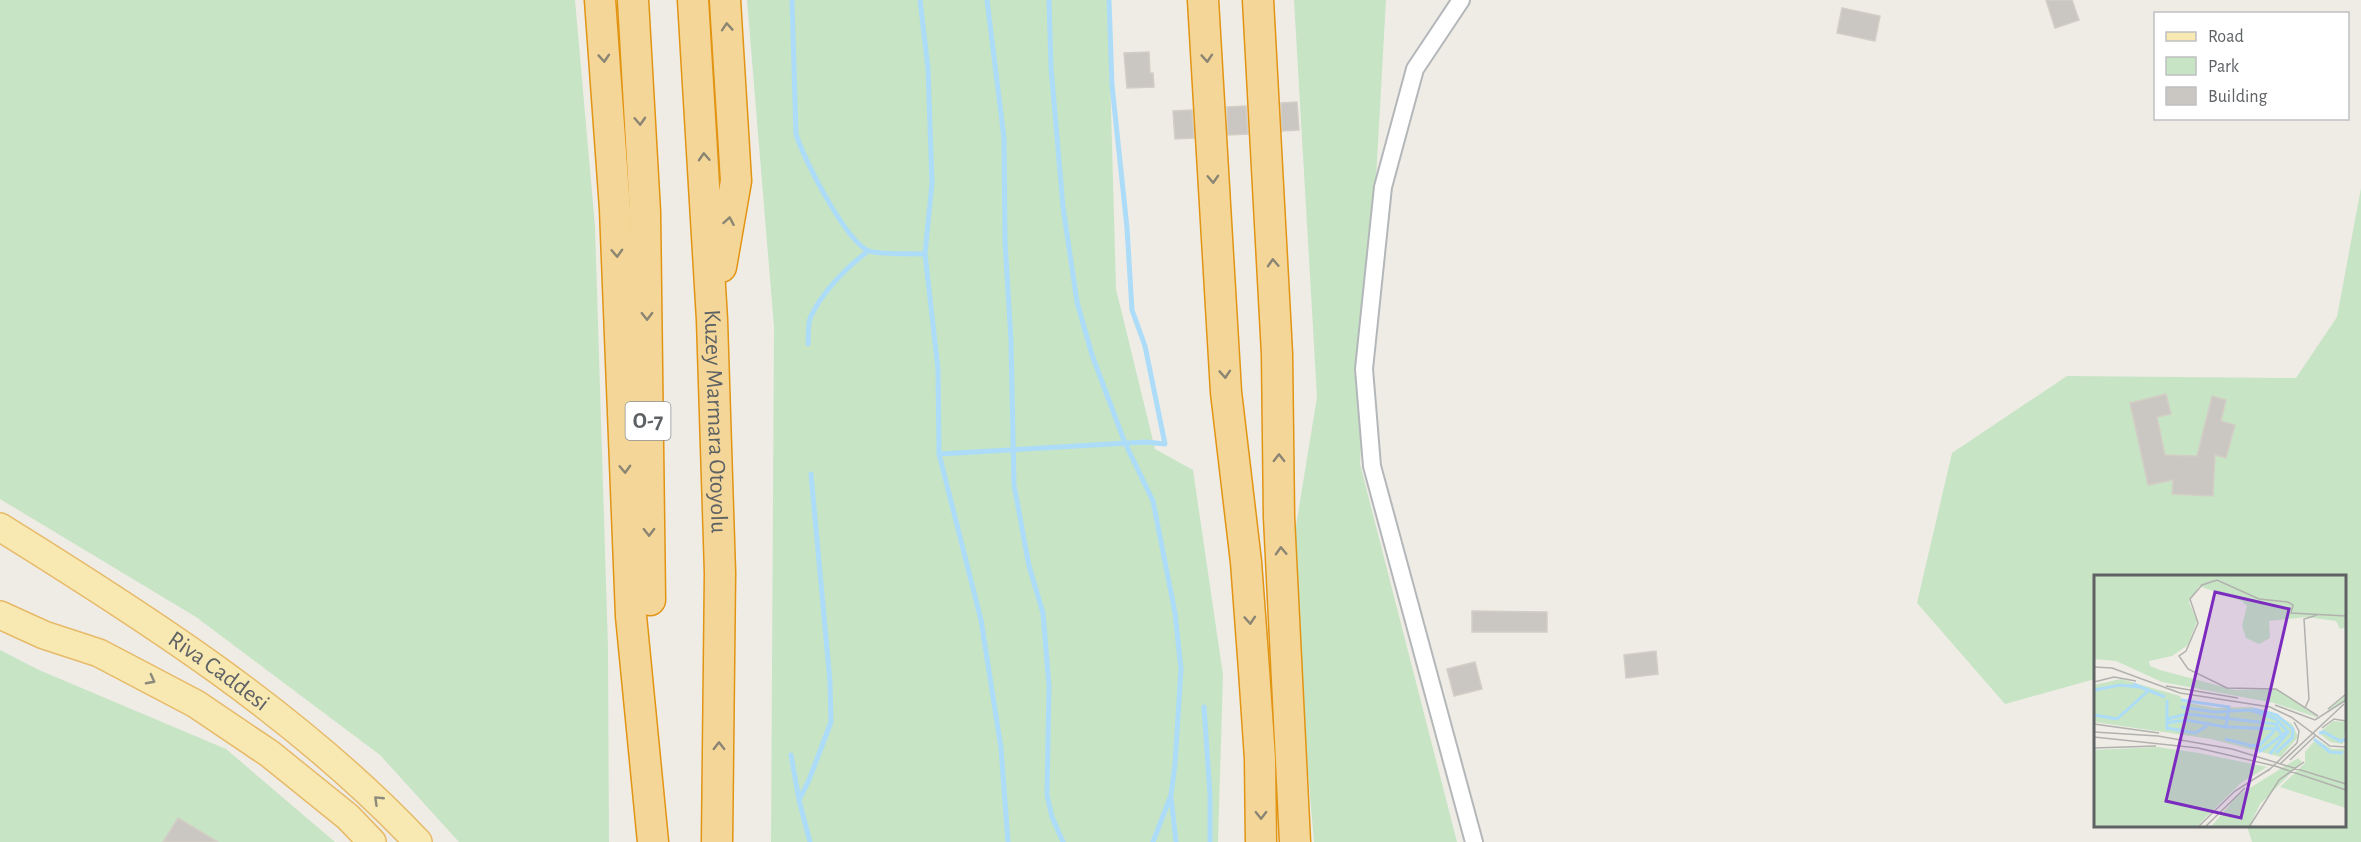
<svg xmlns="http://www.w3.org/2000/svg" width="2361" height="842" font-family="'Alegreya Sans',sans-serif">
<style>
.green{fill:#c7e4c5}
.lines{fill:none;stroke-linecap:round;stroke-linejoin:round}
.stream{stroke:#addcf8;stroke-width:5}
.building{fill:#cac7c3;stroke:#d3cec5;stroke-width:1.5}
.street-casing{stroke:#b3b7ba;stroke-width:20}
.primary-casing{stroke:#e6ba68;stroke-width:30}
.highway-casing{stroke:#e29413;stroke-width:33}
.street{stroke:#fff;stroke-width:16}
.primary{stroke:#f8e8b2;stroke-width:27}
.highway{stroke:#f4d798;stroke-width:30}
.oneway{stroke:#8b8574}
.oneway2{stroke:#8c8a7c}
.labels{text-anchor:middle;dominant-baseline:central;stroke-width:6;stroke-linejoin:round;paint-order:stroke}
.shield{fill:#fff;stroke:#8e9193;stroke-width:1.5}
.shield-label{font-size:22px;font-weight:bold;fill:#5e6265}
.street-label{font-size:24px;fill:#5e6265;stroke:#fff}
.inset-river{fill:none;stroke:#addcf8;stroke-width:3}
.inset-road{fill:none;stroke:#b1b1ae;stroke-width:1.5}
.view{fill:#7b2cbf;fill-opacity:0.15;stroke:#7b2cbf;stroke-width:3}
.inset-edge{fill:none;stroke:#5e6265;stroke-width:3}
</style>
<rect width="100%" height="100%" fill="#efece6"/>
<path class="green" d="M0,0H575L595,226L608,648L609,842H459L380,755L196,617L0,499Z
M747,0H1108L1116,289L1155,449L1193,470L1223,675L1218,842H771L774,327Z
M1294,0H1386L1360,464L1457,842H1314L1290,563L1317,397Z
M2361,188V842H2252L2247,826H2344V576H2096L2095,679L2005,704L1917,603L1952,453L2067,376L2296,378L2337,317Z
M0,650L39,670L226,749L335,842H0Z"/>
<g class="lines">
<path class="stream" d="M792,0L796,134C803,158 846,242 869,251C880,255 912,253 925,254
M920,0L928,68L932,183L925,254L938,369L939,454L981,620L1001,748L1008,842
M987,0L1004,138L1005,241L1011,341L1014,485L1029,566L1043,613L1049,686L1047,795L1052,817L1063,842
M1049,0L1051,67L1063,207L1077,302L1092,355L1125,443L1153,501L1175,613L1181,669L1175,764L1171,795L1153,842
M808,344C809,336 807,323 811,316C823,291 847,267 868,251
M939,454L1146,442L1165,444L1145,346L1132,310L1127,228L1112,85L1109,0
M1204,707L1210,795V842
M791,755L799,800L810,842
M1171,797L1176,842
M799,800L809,780L831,722L830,682L811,474"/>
</g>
<path class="building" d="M2046,0H2072L2079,20L2055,28Z
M1842,8L1880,16L1875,41L1837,33Z
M1149,52L1150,73H1153L1154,87L1127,88L1124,53Z
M1297,102L1299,130L1282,131L1281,103Z
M1246,106L1248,134L1228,135L1227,107Z
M1192,110L1194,138L1175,139L1173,111Z
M2166,394L2171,414L2157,417L2165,455L2197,456L2212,396L2226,400L2221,421L2235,425L2226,458L2215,455L2213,496L2172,494L2173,480L2148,485L2130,403Z
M1472,611L1547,612V632H1472Z
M1656,651L1658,674L1626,678L1624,655Z
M1475,662L1482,689L1454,696L1447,669Z
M178,818L218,842H163Z"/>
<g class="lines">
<g class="street-casing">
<path id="street" d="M1461,0L1415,69L1383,187L1364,369L1372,466L1474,842"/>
</g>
<g class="primary-casing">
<g id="primary">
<path id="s1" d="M0,527C148,619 298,715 418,842"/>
<path d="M0,615L44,635L99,653L196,704L270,754L348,817L372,842"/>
</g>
</g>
<g class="highway-casing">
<g id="highway">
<path d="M600,0L615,209L631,616L653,842"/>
<path d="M633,0L645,212L650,600"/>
<path id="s2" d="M693,0L712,320L720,573L717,842"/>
<path d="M1203,0L1226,392L1246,562L1254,670L1260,759L1261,842"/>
<path d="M1258,0L1277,354L1279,517L1295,842"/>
<path d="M721,267L736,181L725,0"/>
</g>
</g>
<use href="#street" class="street"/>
<use href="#primary" class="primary"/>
<use href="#highway" class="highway"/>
</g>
<defs><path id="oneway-chevron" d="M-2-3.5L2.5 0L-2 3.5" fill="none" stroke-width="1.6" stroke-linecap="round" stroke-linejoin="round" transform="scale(1.5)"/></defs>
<g class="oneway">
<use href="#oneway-chevron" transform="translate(727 27) rotate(-94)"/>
<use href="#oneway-chevron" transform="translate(604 58) rotate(86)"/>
<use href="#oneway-chevron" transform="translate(1207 58) rotate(86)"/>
<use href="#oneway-chevron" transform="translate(640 121) rotate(87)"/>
<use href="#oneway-chevron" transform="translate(704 157) rotate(-93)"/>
<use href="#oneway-chevron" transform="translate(1213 179) rotate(88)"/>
<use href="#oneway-chevron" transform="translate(729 221) rotate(-80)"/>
<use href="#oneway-chevron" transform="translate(617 253) rotate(88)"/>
<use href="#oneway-chevron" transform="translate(1273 263) rotate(-93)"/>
<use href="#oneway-chevron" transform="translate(647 316) rotate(89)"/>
<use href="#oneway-chevron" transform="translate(1225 374) rotate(86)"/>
<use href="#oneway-chevron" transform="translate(1279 458) rotate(-90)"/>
<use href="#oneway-chevron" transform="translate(625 469) rotate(88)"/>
<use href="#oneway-chevron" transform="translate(649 532) rotate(89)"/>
<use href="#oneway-chevron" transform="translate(1281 551) rotate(-92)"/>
<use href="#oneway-chevron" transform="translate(1250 620) rotate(86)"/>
<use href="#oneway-chevron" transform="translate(719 746) rotate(-90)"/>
<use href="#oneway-chevron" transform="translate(1261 815) rotate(89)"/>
</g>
<g class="oneway2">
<use href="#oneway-chevron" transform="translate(151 680) rotate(28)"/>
<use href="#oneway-chevron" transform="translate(378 800) rotate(-136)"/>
</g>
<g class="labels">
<rect class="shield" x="625.5" y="402" width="45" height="38" rx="4.5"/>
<g class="shield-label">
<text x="648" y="421">O-7</text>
</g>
<g class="street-label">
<text stroke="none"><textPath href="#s2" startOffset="422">Kuzey Marmara Otoyolu</textPath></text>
<text stroke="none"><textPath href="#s1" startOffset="262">Riva Caddesi</textPath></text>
</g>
</g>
<g transform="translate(2094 575)">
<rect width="252" height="252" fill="#efece6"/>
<path d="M0,0H252V52L246,54L242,46L212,42L175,46L176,63L165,69L152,63L148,51L153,31L148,26L105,11L95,27L103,46L94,70L78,81L55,86L56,91L66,95L141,115L182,114L225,143L252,120V124L225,143L180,128L68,107L22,86L0,84ZM27,104L86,121L89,127L121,133L157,132L178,137L198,149L204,162L187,182L117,164L0,147V110ZM239,146L252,147L249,169L236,167L225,158ZM222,164L238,174H252V233L186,212L211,188V177ZM64,172L105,178L173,192L147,208L102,252H0V175ZM204,183L208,187L166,229L155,252H117L143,221Z" fill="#c7e4c5"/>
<path class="inset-river" d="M39,109L71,122M0,115L26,110L45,112M87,125L135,132L132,151M87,132L121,137L156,135L182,144L194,157L176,179M159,134L183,140L199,154L198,163L182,178M0,140L23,144L54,116M73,144L93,139L182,149L187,159M72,148L92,145L132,152L186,154M73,153L101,158L113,151M73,155V125M225,158L230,157L246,166L252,164M131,164L159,171M220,164L236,177L249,178M155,171L166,170L180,156M165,177L194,156"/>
<path class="inset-road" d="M0,92L18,93L86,118L176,132L197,142L236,171L252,172M0,107L20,102L42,106M72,111L144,123M181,130L221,145L252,125M211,133L215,124L210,44L223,40M234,134L252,119M224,141L182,114L133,113L94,94L85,81L92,76L104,48L96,24L108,10L123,5L165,24L194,27L199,30L197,38L252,41M0,149L65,158M228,153L240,144L252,146M0,157L64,161L138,174L252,209M0,162L104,173L181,191L252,215M0,173L62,171M196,185L222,160M186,189L250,129M174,196L203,168L205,156L200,147M104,252L141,216L176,194M111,252L151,213M155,252L185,205L210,187"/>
<path class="view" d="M121,17L195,34L147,243L72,226Z"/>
<rect width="252" height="252" class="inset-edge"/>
</g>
<rect x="2154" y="12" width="195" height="108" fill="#ffffff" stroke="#bfc0c1" stroke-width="1.5"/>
<rect x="2166" y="32" width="30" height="9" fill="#f8e8b2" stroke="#bfc0c1" stroke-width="1.5"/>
<text x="2208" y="42" font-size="18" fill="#5e6265">Road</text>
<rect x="2166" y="57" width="30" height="18" fill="#c7e4c5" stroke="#bfc0c1" stroke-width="1.5"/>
<text x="2208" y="72" font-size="18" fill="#5e6265">Park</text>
<rect x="2166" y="87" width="30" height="18" fill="#cac7c3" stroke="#bfc0c1" stroke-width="1.5"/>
<text x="2208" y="102" font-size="18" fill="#5e6265">Building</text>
</svg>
